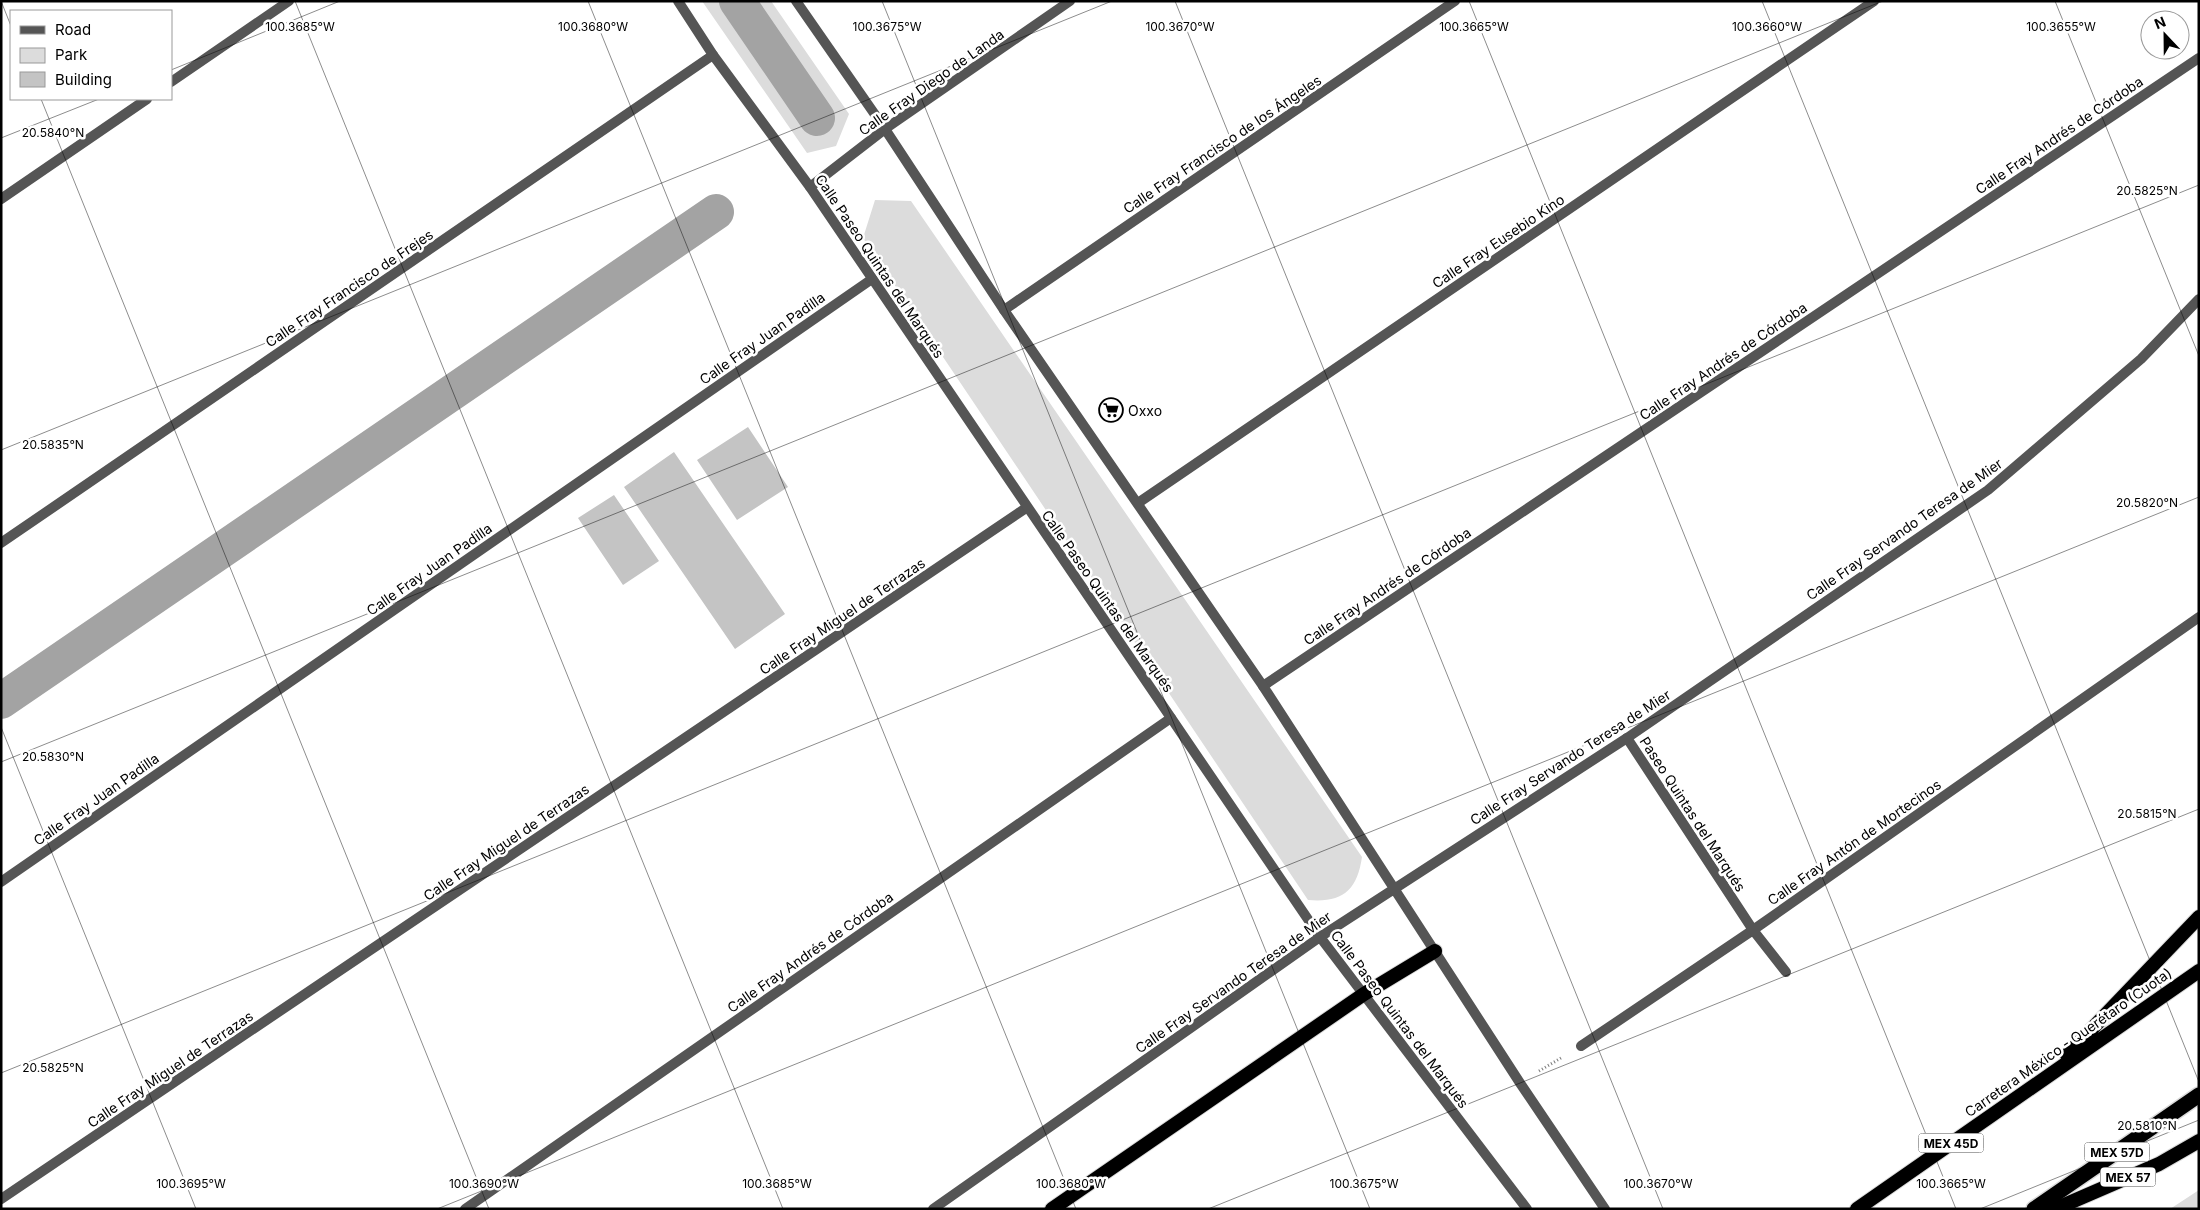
<svg xmlns="http://www.w3.org/2000/svg" width="2200" height="1210" font-family="Inter,sans-serif">
<style>
.green{fill:#dcdcdc}
.lines{fill:none;stroke-linecap:round;stroke-linejoin:round}
.canal{stroke:#a3a3a3;stroke-width:36}
.building{fill:#c4c4c4}
.trunk-casing{stroke:#dbdbdb;stroke-width:16}
.motorway-casing{stroke:#dbdbdb;stroke-width:18}
.path{stroke:#777;stroke-width:3;stroke-dasharray:1 2.5;stroke-linecap:butt}
.minor{stroke:#555;stroke-width:10}
.tertiary{stroke:#555;stroke-width:10}
.trunk{stroke:#000;stroke-width:14}
.motorway{stroke:#000;stroke-width:15}
.ticks{fill:none;stroke:#000;stroke-width:1;stroke-opacity:0.45}
.labels{text-anchor:middle;dominant-baseline:central;stroke-width:5;stroke-linejoin:round;paint-order:stroke}
.shield{fill:#fff;stroke:#4c4c4c;stroke-width:1}
.shield-label{font-size:12px;font-weight:bold;fill:#000}
.street-label{font-size:14px;fill:#000;stroke:#fff}
.poi-label{font-size:14px;fill:#000;stroke:#fff;text-anchor:start}
.ticks-label{font-size:12px;text-anchor:middle;fill:#000;stroke:#fff;stroke-width:5;stroke-linejoin:round;paint-order:stroke}
</style>
<rect width="100%" height="100%" fill="#fff"/>
<path class="green" d="M702,1H771L849,114L836,146L807,153Z
M875,200L911,201L1362,857C1357,891 1342,903 1308,900L863,238Z
M2199,1190V1209H2170Z"/>
<g class="lines">
<path class="canal" d="M737,1L817,118
M1,701L716,212"/>
</g>
<path class="building" d="M748,427L788,487L737,520L697,460Z
M674,452L785,614L735,649L624,487Z
M614,495L659,561L623,585L578,518Z"/>
<g class="lines">
<g class="trunk-casing">
<path id="trunk" d="M2067,1055L2199,917
M1052,1209L1364,994L1435,951
M1857,1209L2199,971
M2055,1209L2159,1164L2199,1141"/>
</g>
<g class="motorway-casing">
<path id="motorway" d="M2034,1209L2199,1095"/>
</g>
<path class="path" d="M1539,1071L1561,1058"/>
<path class="minor" d="M171,82L289,1
M810,187L885,129L1070,1
M1,199L147,99
M1004,310L1455,1
M1138,503L1874,1
M1,543L713,55
M1263,686L2199,58
M1627,738L1753,930L1786,972
M1,882L872,279
M1581,1046L1753,930L2199,617
M1,1199L1026,508
M465,1209L1171,718"/>
<path class="tertiary" d="M678,1L713,55L810,187L1320,937L1527,1209
M796,1L885,129L1004,310L1263,686L1520,1083L1605,1209
M933,1209L1320,937L1627,738L1988,490L2141,359L2199,299"/>
<use href="#trunk" class="trunk"/>
<use href="#motorway" class="motorway"/>
</g>
<path class="ticks" d="M1,1L11,26M295,1L783,1209M588,1L1076,1209M882,1L1370,1209M1175,1L1663,1209M1469,1L1956,1209M1762,1L2199,1082M2055,1L2199,356M171,70L340,1M41,99L489,1209M1,138L99,99M1,450L1112,1M1,727L196,1209M1,762L1883,1M1,1073L2199,185M437,1209L2199,497M1208,1209L2199,809M1980,1209L2199,1120"/>
<defs>
<g id="supermarket-ring" transform="scale(1.25)"><circle r="9.5" fill="#fff" stroke="#000" stroke-width="1.5"/><path d="M-6-5.5h2.5l.6 2H6L4.5 2H-2.5L-4.4-4H-6ZM-1.5 3.2a1.3 1.3 0 1 0 .1 0ZM3 3.2a1.3 1.3 0 1 0 .1 0Z" fill="#000"/></g>
</defs>
<g fill-rule="evenodd">
<use href="#supermarket-ring" x="1111" y="410"/>
</g>
<g class="labels">
<g class="shield">
<rect x="1918.5" y="1133.5" width="65" height="19" rx="4"/>
<rect x="2084.5" y="1142.5" width="65" height="19" rx="4"/>
<rect x="2100.5" y="1167.5" width="55" height="19" rx="4"/>
</g>
<g class="shield-label">
<text x="1951" y="1143">MEX 45D</text>
<text x="2117" y="1152">MEX 57D</text>
<text x="2128" y="1177">MEX 57</text>
</g>
<g class="street-label">
<text transform="translate(931 82) rotate(-35)">Calle Fray Diego de Landa</text>
<text transform="translate(2059 135) rotate(-34)">Calle Fray Andrés de Córdoba</text>
<text transform="translate(1222 144) rotate(-34)">Calle Fray Francisco de los Ángeles</text>
<text transform="translate(1498 241) rotate(-34)">Calle Fray Eusebio Kino</text>
<text transform="translate(880 266) rotate(56)">Calle Paseo Quintas del Marqués</text>
<text transform="translate(349 288) rotate(-34)">Calle Fray Francisco de Frejes</text>
<text transform="translate(762 338) rotate(-35)">Calle Fray Juan Padilla</text>
<text transform="translate(1723 361) rotate(-34)">Calle Fray Andrés de Córdoba</text>
<text transform="translate(1904 529) rotate(-35)">Calle Fray Servando Teresa de Mier</text>
<text transform="translate(429 569) rotate(-35)">Calle Fray Juan Padilla</text>
<text transform="translate(1387 586) rotate(-34)">Calle Fray Andrés de Córdoba</text>
<text transform="translate(1108 601) rotate(55)">Calle Paseo Quintas del Marqués</text>
<text transform="translate(842 616) rotate(-34)">Calle Fray Miguel de Terrazas</text>
<text transform="translate(1570 757) rotate(-33)">Calle Fray Servando Teresa de Mier</text>
<text transform="translate(96 799) rotate(-35)">Calle Fray Juan Padilla</text>
<text transform="translate(1693 814) rotate(57)">Paseo Quintas del Marqués</text>
<text transform="translate(506 842) rotate(-34)">Calle Fray Miguel de Terrazas</text>
<text transform="translate(1854 842) rotate(-35)">Calle Fray Antón de Mortecinos</text>
<text transform="translate(810 952) rotate(-35)">Calle Fray Andrés de Córdoba</text>
<text transform="translate(1233 982) rotate(-35)">Calle Fray Servando Teresa de Mier</text>
<text transform="translate(1400 1019) rotate(53)">Calle Paseo Quintas del Marqués</text>
<text transform="translate(2068 1042) rotate(-35)">Carretera México - Querétaro (Cuota)</text>
<text transform="translate(170 1069) rotate(-34)">Calle Fray Miguel de Terrazas</text>
</g>
<g class="poi-label">
<text x="1128" y="410">Oxxo</text>
</g>
</g>
<g class="ticks-label">
<text x="300" y="31">100.3685°W</text>
<text x="593" y="31">100.3680°W</text>
<text x="887" y="31">100.3675°W</text>
<text x="1180" y="31">100.3670°W</text>
<text x="1474" y="31">100.3665°W</text>
<text x="1767" y="31">100.3660°W</text>
<text x="2061" y="31">100.3655°W</text>
<text x="53" y="137">20.5840°N</text>
<text x="2147" y="195">20.5825°N</text>
<text x="53" y="449">20.5835°N</text>
<text x="2147" y="507">20.5820°N</text>
<text x="53" y="761">20.5830°N</text>
<text x="2147" y="818">20.5815°N</text>
<text x="53" y="1072">20.5825°N</text>
<text x="2147" y="1130">20.5810°N</text>
<text x="191" y="1188">100.3695°W</text>
<text x="484" y="1188">100.3690°W</text>
<text x="777" y="1188">100.3685°W</text>
<text x="1071" y="1188">100.3680°W</text>
<text x="1364" y="1188">100.3675°W</text>
<text x="1658" y="1188">100.3670°W</text>
<text x="1951" y="1188">100.3665°W</text>
</g>
<rect width="2200" height="1210" fill="none" stroke="#000000" stroke-width="5"/>
<rect x="10" y="10" width="162" height="90" fill="#ffffff" stroke="#999999"/>
<rect x="20" y="26" width="25" height="8" fill="#555555" stroke="#999999"/>
<text x="55" y="35" font-size="15" fill="#000000">Road</text>
<rect x="20" y="48" width="25" height="15" fill="#dcdcdc" stroke="#999999"/>
<text x="55" y="60" font-size="15" fill="#000000">Park</text>
<rect x="20" y="72" width="25" height="15" fill="#c4c4c4" stroke="#999999"/>
<text x="55" y="85" font-size="15" fill="#000000">Building</text>
<g transform="translate(2165 35) rotate(338)"><circle r="24" fill="#ffffff" stroke="#999999"/>
<path d="M0-4L9 19L0 12L-9 19Z" fill="#000000"/>
<text y="-8" font-size="14" font-weight="bold" text-anchor="middle" fill="#000000">N</text>
</g>
</svg>
